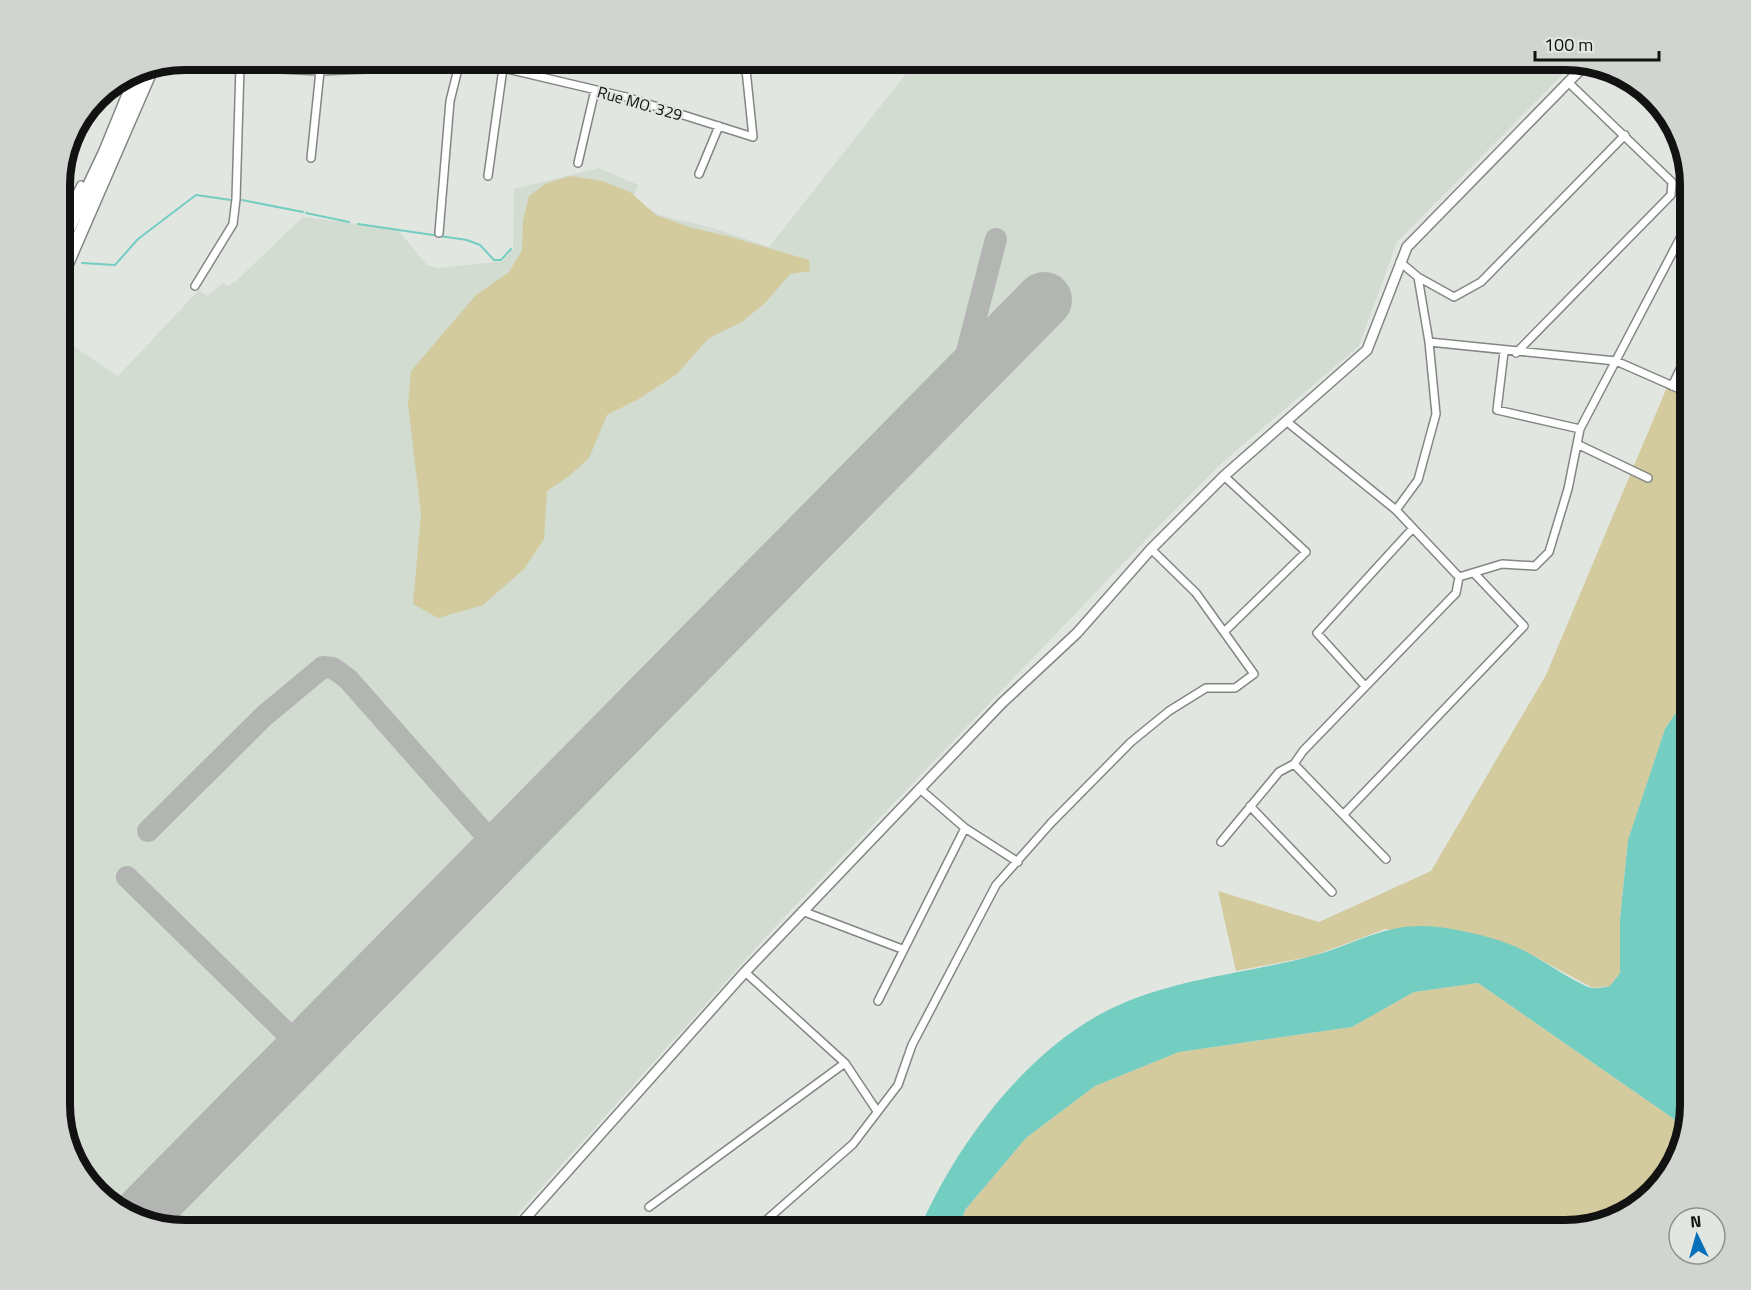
<svg xmlns="http://www.w3.org/2000/svg" width="1751" height="1290" font-family="'Titillium Web',sans-serif">
<style>
.built{fill:#d2dcd1}
.green{fill:#d3cb9d}
.water{fill:#74cdc1}
.lines{fill:none;stroke-linecap:round;stroke-linejoin:round}
.stream{stroke:#74cdc1;stroke-width:2}
.taxiway{stroke:#b2b5b1;stroke-width:22}
.runway{stroke:#b2b5b1;stroke-width:56}
.minor-casing{stroke:#838783;stroke-width:10}
.tertiary-casing{stroke:#838783;stroke-width:12}
.trunk-casing{stroke:#838783;stroke-width:15}
.minor{stroke:#fff;stroke-width:7}
.tertiary{stroke:#fff;stroke-width:9}
.trunk{stroke:#fff;stroke-width:12}
.labels{text-anchor:middle;dominant-baseline:central;stroke-width:4.5;stroke-linejoin:round;paint-order:stroke}
.street-label{font-size:16px;fill:#111211;stroke:#e2e6e1}
.rim{fill:none;stroke:#111211;stroke-width:8}
</style>
<rect width="100%" height="100%" fill="#e2e6e1"/>
<path class="built" d="M927,60H1566L1574,63L1397,242L1359,346L1224,461L1163,522L773,929L503,1230H185L109,1204L73,1160L60,1112V337L118,376L199,290L207,296L223,283L227,286L236,281L303,217L397,229L427,265L439,268L503,261L513,248L514,189L599,168L638,185L633,200L659,215L713,228L769,247L909,70Z"/>
<path class="green" d="M570,176L602,181L630,192L656,215L689,227L731,237L809,260L810,271L790,274L765,303L742,322L709,338L677,374L637,400L607,415L589,458L569,476L547,491L544,539L524,569L483,605L438,618L413,604L421,514L408,404L411,371L476,295L509,272L522,250L523,221L529,196L545,184Z
M1691,330V690L1665,729L1628,840L1620,919V973L1610,986L1593,988L1519,948L1385,929L1313,956L1236,971L1218,891L1319,922L1431,871L1546,675Z
M1478,983L1684,1126L1665,1181L1621,1217L1566,1230H959L965,1210L1026,1138L1095,1086L1179,1052L1352,1027L1414,992Z"/>
<path class="water" d="M1691,690V1105L1684,1126L1478,983L1414,992L1352,1027L1179,1052L1095,1086L1026,1138L965,1210L959,1230H919C956,1144 1030,1044 1119,1005C1180,978 1248,973 1312,956C1358,944 1386,921 1438,927C1464,930 1497,938 1521,949C1538,957 1578,985 1592,988C1597,989 1605,987 1610,986L1620,973V919L1628,840L1665,729Z"/>
<g class="lines">
<path class="stream" d="M242,200L303,212
M306,213L349,222
M358,224L467,240L480,245L494,260H501L511,249
M82,263L115,265L138,239L196,195L231,200"/>
<path class="taxiway" d="M947,398L963,367L996,239
M148,831L264,716L323,667L333,668L348,679L499,850
M127,877L304,1050"/>
<path class="runway" d="M141,1215L1044,300"/>
<g class="minor-casing">
<path id="minor" d="M203,60L240,67L320,71L459,65L503,68L626,97L753,137L745,60
M899,60H908
M311,158L320,71
M578,163L595,90
M699,174L719,126
M488,176L503,68
M60,226L81,185
M439,233L450,101L459,65L484,60
M1418,277L1454,297L1481,282L1625,135
M195,286L233,224L236,199L240,67
M1429,342L1616,361L1691,394
M1504,352L1497,410L1580,429
M1516,353L1671,195L1672,182L1568,82
M1672,386L1691,347
M1577,444L1648,478
M1224,476L1306,552L1225,631
M1396,510L1418,480L1436,414L1429,342L1418,277L1400,262
M1459,577L1502,564L1535,566L1549,552L1568,489L1580,429L1687,225
M1365,686L1317,633L1413,528
M1294,764L1386,859
M920,789L965,828L1018,862
M1250,806L1332,892
M1344,814L1524,626L1474,573
M1221,842L1279,772L1294,764L1303,751L1456,593L1459,577L1396,510L1286,421
M802,911L902,949
M745,972L845,1063
M878,1001L965,828
M649,1207L845,1063L877,1111
M755,1230L853,1144L898,1085L912,1045L996,885L1051,823L1131,742L1169,711L1206,688H1235L1254,674L1196,593L1151,549"/>
</g>
<g class="tertiary-casing">
<path id="tertiary" d="M515,1230L745,972L1002,703L1077,633L1151,549L1224,476L1367,350L1407,247L1584,66"/>
</g>
<g class="trunk-casing">
<path id="trunk" d="M60,247L105,152L139,69
M60,280L153,66"/>
</g>
<use href="#minor" class="minor"/>
<use href="#tertiary" class="tertiary"/>
<use href="#trunk" class="trunk"/>
</g>
<g class="labels">
<g class="street-label">
<text transform="translate(640 103) rotate(16)">Rue MO. 329</text>
</g>
</g>
<path d="M0 0H1751V1290H0ZM185 70H1565A115 115 0 0 1 1680 185V1105A115 115 0 0 1 1565 1220H185A115 115 0 0 1 70 1105V185A115 115 0 0 1 185 70Z" fill="#d1d5d0" fill-rule="evenodd"/>
<path class="rim" d="M185 70H1565A115 115 0 0 1 1680 185V1105A115 115 0 0 1 1565 1220H185A115 115 0 0 1 70 1105V185A115 115 0 0 1 185 70Z"/>
<g transform="translate(1697 1236) rotate(355)"><circle r="28" fill="#e2e6e1" stroke="#8e918e" stroke-width="1.5"/>
<path d="M0-4.5L10 22L0 15L-10 22Z" fill="#066fba"/>
<text y="-9" font-size="16" font-weight="bold" text-anchor="middle" fill="#111211">N</text>
</g>
<path d="M1535 51v9h124v-9" fill="none" stroke="#111211" stroke-width="3"/>
<text x="1544" y="51" font-size="18" fill="#111211" stroke="#e2e6e1" stroke-width="4.5" paint-order="stroke">100 m</text>
</svg>
